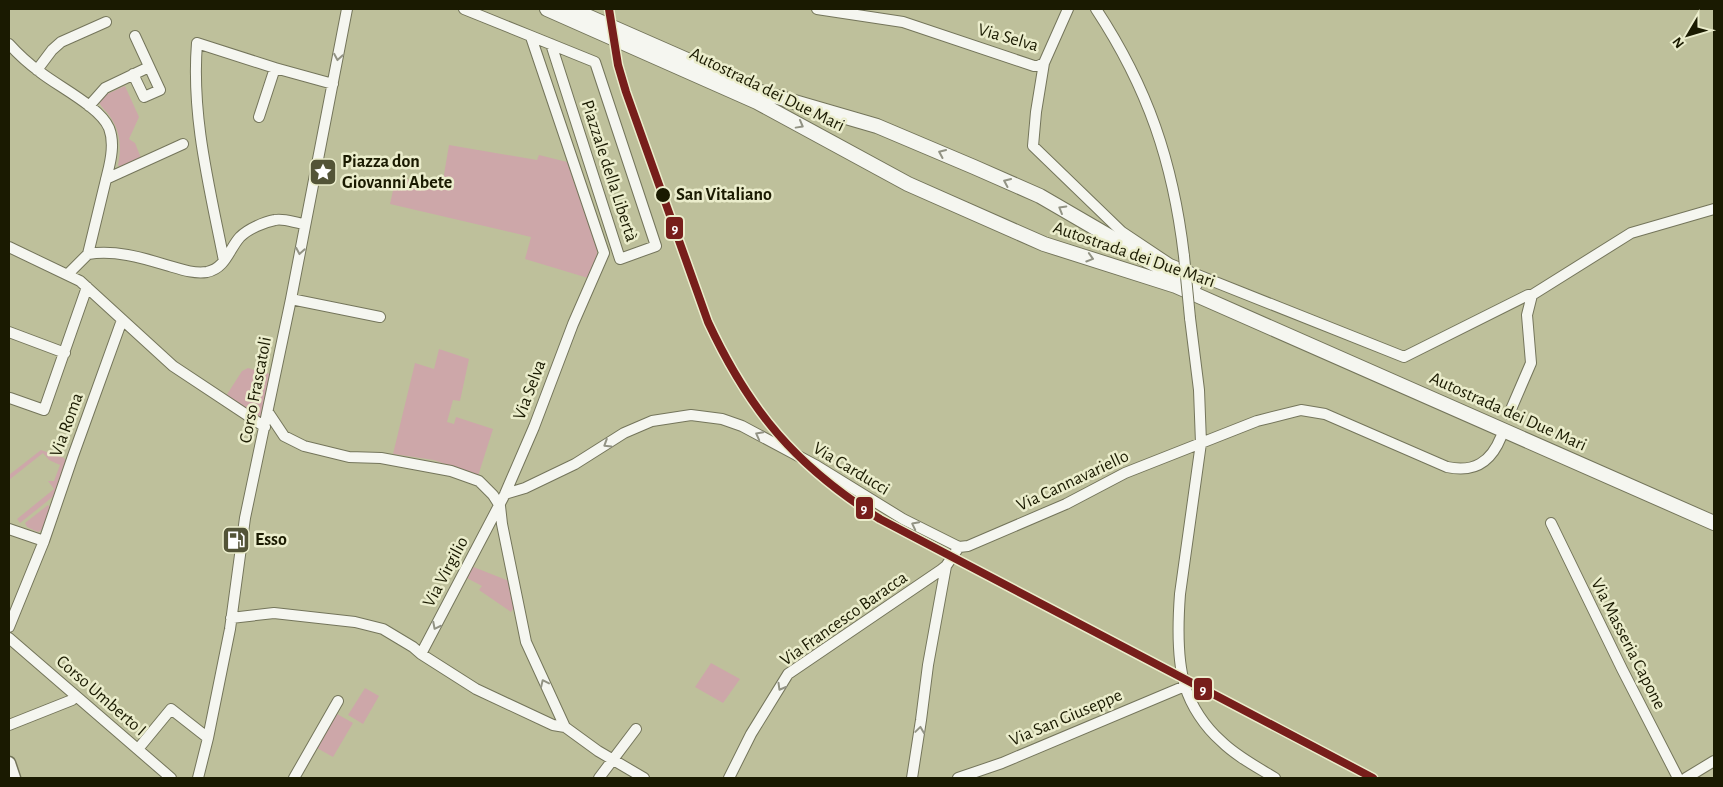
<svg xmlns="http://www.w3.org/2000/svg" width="1723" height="787" font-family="'Alegreya Sans',sans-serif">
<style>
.green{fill:#cda7a9}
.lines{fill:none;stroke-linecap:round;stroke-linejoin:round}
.minor-casing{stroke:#74755b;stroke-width:12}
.major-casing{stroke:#74755b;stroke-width:15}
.highway-casing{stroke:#74755b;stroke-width:16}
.minor{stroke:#f5f6f0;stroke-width:10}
.major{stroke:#f5f6f0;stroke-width:12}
.highway{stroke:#f5f6f0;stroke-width:14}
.minor-bridge-casing{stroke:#74755b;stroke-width:12;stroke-linecap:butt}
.minor-bridge{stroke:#f5f6f0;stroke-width:10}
.rail-1-casing{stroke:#ebedcc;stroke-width:11}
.rail-1{stroke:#771e1b;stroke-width:8}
.oneway{stroke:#929384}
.stop-dot{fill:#1a1a01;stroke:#ebedcc;stroke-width:2}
.labels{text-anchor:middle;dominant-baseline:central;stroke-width:5;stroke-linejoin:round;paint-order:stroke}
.street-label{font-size:18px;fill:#1a1a01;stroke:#ebedcc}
.poi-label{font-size:18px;font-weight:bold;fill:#1a1a01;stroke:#ebedcc;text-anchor:start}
.stop-label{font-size:18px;font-weight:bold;fill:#1a1a01;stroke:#ebedcc;text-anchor:start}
.line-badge{stroke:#ebedcc;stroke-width:2}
.badge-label{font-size:14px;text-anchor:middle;font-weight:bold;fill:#fff}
</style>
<rect width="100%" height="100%" fill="#bec09b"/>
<path class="green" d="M125,86L139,117L129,139L135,143L141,158L120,167L118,165C122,147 120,130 109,115C105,110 101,107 99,102L105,95Z
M449,145L537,160L539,155L567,162L597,247V259L588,278L525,259L531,237L390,204L396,177L442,186Z
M439,349L469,359L460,401L453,400L447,422L454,424L456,417L493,429L478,476L434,460L393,454L415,363L434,369Z
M248,368L270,374L264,412L259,419L226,396L242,371Z
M41,450L64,458L66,461L55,495L20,523L17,519L54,489L48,481H54L60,465L49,460L43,453L9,480V475Z
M48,505L50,507L42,530L38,532L27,527L25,523Z
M471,566L509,581L515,606L511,612L479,590L482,586L463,576Z
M711,663L740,679L723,703L695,687Z
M365,688L379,696L363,724L348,715Z
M337,714L353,723L333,757L317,748Z"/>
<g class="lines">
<g class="minor-casing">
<path id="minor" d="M464,9C508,27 551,44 595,62L656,246L620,259L551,44
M817,9L903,22L1034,66H1038L1044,63L1068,9
M1096,9C1148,88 1173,162 1184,256
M9,44C18,54 29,64 40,72C59,87 100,107 109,128C114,141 112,154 109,167L88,254L68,274
M1044,63L1036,112L1033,146L1122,232L1170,264L1404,357L1528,295H1532
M37,70L52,50L61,42L106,22
M133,74L144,97L160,90L135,36
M89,106L105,88L149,67
M259,117L275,68
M106,179L183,144
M9,247L80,281L173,366L265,427
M88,254C115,250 140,257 166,265C180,269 193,274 207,272C226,268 229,249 240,237C248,229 264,222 275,220C284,218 295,223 305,224
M224,261C210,189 191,117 197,43L275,68L333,84
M291,299L380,317
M1190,318L1199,390L1201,443L1180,594C1178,621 1177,660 1185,686C1191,706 1205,727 1221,741C1236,756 1257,767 1275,778
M9,332L65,353
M10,398L44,410L87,287
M268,412L284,436L304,446L349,457L381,458L451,471L479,481L493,495L500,506L502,524L526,642L565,727L598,751L644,778
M1509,414L1531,363L1527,315L1532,295L1631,233L1714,209
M505,494L525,488L575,464L624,433L652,421L691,415L722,419L742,426L817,466L903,519L959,547
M1551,523L1622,669L1678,778
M9,529L44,541
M959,547L968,546L1066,504L1125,473L1257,421L1301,410L1325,414L1447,467C1474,473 1491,462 1501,437
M231,618L274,613L355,622L383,629L413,647L421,654L476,689L553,725L565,727
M9,627L44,541L73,456L122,320
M9,638L171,778
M421,654L505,494L534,427L573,324L604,253L531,37
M9,725L72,700L76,696
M138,749L171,709L208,738
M198,778L208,738L230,629L245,518L291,299L347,9
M294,778L338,701
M599,778L636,729
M729,778L751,734L788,674L941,570L946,566L959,547
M912,778L921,720L928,665L946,566
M958,778L1002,763L1185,686
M1686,778L1714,761"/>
</g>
<g class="major-casing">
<path id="major" d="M9,763L14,778"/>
</g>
<g class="highway-casing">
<path id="highway" d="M547,9L757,102L908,184L1044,244L1176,286L1714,523
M571,9L760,92L877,126L974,167L1040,196L1114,239L1148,261L1195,284"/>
</g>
<use href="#minor" class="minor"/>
<use href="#major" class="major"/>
<use href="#highway" class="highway"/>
<g class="minor-bridge-casing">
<path id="minor-bridge" d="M1184,256L1190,318"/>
</g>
<use href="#minor-bridge" class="minor-bridge"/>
<g class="rail-1-casing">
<path id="rail-1" d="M609,9L618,65L626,92L708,322C750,412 796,466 880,519L1373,778"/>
</g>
<use href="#rail-1" class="rail-1"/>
</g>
<defs><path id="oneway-chevron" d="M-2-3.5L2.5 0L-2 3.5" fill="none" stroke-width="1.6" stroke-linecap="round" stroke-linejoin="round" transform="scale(1.25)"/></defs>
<g class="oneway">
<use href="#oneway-chevron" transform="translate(338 57) rotate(100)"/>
<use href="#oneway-chevron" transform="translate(800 125) rotate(29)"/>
<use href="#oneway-chevron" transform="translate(942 153) rotate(-156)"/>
<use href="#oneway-chevron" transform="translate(1007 182) rotate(-156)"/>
<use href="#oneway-chevron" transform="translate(1062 209) rotate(-150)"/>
<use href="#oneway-chevron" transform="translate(300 251) rotate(100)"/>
<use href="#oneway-chevron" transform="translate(1090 258) rotate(17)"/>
<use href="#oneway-chevron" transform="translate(759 435) rotate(-152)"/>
<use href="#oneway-chevron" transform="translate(607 444) rotate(148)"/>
<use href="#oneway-chevron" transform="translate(915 525) rotate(-153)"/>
<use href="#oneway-chevron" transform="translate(436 626) rotate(117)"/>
<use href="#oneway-chevron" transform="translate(544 683) rotate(-115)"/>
<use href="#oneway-chevron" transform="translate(781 687) rotate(120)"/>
<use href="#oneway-chevron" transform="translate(920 730) rotate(-82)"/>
</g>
<defs>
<g id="sight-square" transform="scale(1.4375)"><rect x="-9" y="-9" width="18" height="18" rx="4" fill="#535437" stroke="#ebedcc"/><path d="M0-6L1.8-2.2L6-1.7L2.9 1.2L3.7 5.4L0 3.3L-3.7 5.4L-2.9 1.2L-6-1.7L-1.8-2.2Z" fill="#fff"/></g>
<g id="fuel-square" transform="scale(1.4375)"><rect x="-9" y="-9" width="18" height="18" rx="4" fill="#535437" stroke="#ebedcc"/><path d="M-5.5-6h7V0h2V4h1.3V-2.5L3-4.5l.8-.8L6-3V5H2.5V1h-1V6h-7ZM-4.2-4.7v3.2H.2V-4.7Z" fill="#fff"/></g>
</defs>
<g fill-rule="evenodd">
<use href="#sight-square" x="323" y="172"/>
<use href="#fuel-square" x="236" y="540"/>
</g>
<circle class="stop-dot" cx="663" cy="195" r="8"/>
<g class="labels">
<g class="street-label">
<text transform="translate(1008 38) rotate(16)">Via Selva</text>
<text transform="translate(767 90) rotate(26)">Autostrada dei Due Mari</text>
<text transform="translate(609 171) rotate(72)">Piazzale della Libertà</text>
<text transform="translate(1134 255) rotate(19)">Autostrada dei Due Mari</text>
<text transform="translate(256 390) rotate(-79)">Corso Frascatoli</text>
<text transform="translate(530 390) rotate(-69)">Via Selva</text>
<text transform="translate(1508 412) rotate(24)">Autostrada dei Due Mari</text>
<text transform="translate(67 425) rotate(-70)">Via Roma</text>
<text transform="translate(851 469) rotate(31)">Via Carducci</text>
<text transform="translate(1073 481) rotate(-25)">Via Cannavariello</text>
<text transform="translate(446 572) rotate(-62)">Via Virgilio</text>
<text transform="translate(844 619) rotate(-35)">Via Francesco Baracca</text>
<text transform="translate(1628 644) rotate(63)">Via Masseria Capone</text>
<text transform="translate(101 696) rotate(41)">Corso Umberto I</text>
<text transform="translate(1066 718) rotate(-23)">Via San Giuseppe</text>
</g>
<g class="poi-label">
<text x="342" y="162">Piazza don<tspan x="342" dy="21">Giovanni Abete</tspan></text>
<text x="255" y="540">Esso</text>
</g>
<g class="stop-label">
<text x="676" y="195">San Vitaliano</text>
</g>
</g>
<g class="line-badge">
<rect x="665" y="216" width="19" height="24" rx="5" fill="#771e1b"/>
<rect x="855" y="496" width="19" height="24" rx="5" fill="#771e1b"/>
<rect x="1193" y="677" width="20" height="24" rx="5" fill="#771e1b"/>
</g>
<g class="badge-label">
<text x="675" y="233">9</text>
<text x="864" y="513">9</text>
<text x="1203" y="694">9</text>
</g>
<rect width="1723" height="787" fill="none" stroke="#1a1a01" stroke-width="20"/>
<g transform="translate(1688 35) rotate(232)" stroke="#ebedcc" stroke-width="4" paint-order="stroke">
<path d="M0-4L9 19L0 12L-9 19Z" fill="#1a1a01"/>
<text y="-8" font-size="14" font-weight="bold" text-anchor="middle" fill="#1a1a01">N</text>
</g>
</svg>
